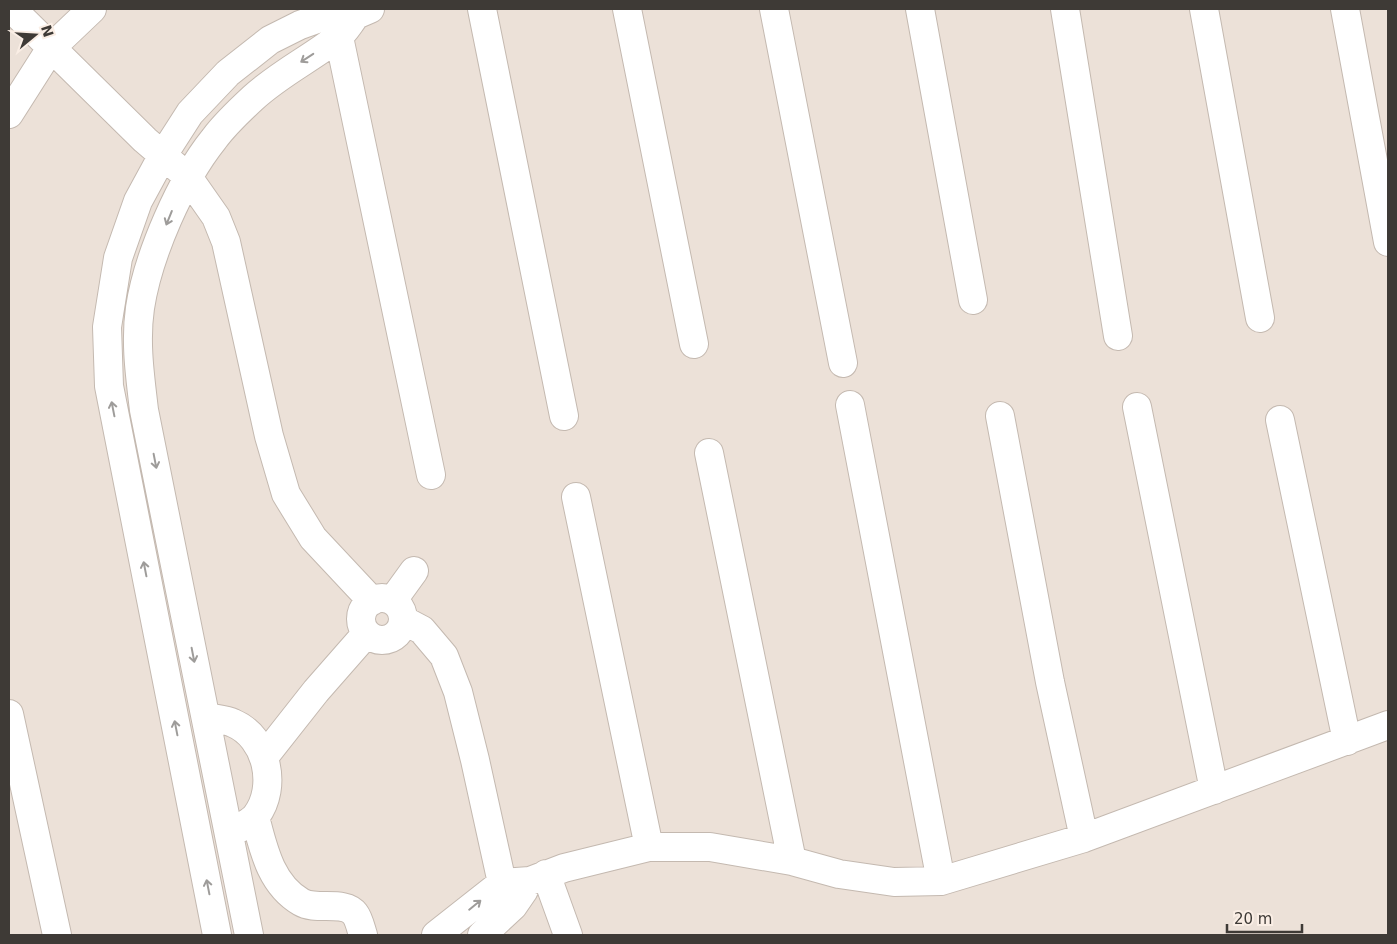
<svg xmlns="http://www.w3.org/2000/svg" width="1397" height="944" font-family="'DejaVu Sans',sans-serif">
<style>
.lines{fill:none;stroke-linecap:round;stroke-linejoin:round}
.minor-casing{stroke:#c4b9b0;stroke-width:30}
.minor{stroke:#fff;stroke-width:28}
.oneway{stroke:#9e9c9a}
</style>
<rect width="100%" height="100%" fill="#ece1d8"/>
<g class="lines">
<g class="minor-casing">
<path id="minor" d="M12,9L145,140L188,177L216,217L226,242L269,436L286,494L313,538L372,601
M482,9L564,416
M627,9L694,344
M774,9L843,363
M920,9L973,300
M1065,9L1118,336
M1204,9L1260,318
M1345,9L1388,242
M332,23L339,37L431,475
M9,114L51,48L92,9
M850,405L941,881
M1137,407L1214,790
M1000,416L1050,682L1084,838
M1280,420L1347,741
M709,453L792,861
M576,497L649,847
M361 619a21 21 0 1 1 42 0a21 21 0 1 1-42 0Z
M393,600L414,571
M403,620L422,630L444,656L458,692L475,760L502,883L513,906
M9,714L57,935
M206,717C214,719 225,719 233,723C267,737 278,787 256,816C252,821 245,824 240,828
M264,757L316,691L366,634
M255,817C263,847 270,884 301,902C316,911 345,900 355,914C359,919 361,929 363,935
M546,874L568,935
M217,935L109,386L107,327L118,258L138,201L163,155L190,113L228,73L270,40L300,25L328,15H356L370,9
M249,935L144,410C140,376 135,342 140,308C148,255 181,180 214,139C225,124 240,110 253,98C279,74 310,59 337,38C345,32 350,22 356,15
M436,935L502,883L530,881L564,868L649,847H710L792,861L839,874L894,882L941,881L1084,838L1388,725
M482,935L513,906L524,890"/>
</g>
<use href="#minor" class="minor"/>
</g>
<defs><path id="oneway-shaft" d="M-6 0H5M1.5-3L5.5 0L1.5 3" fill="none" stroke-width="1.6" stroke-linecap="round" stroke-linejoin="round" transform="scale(1.25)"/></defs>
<g class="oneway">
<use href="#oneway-shaft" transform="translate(307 58) rotate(147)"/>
<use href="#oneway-shaft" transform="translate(169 218) rotate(112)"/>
<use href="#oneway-shaft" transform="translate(113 409) rotate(-101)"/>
<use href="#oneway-shaft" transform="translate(155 461) rotate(79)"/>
<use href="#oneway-shaft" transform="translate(145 569) rotate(-101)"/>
<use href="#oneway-shaft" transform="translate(193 655) rotate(79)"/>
<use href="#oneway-shaft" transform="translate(176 728) rotate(-101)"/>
<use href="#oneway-shaft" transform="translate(208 887) rotate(-101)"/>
<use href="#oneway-shaft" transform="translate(475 905) rotate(-39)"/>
</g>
<rect width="1397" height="944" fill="none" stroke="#3e3a36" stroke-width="20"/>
<g transform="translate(35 35) rotate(72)" stroke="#faeee5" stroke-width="4" paint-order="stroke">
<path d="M0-4L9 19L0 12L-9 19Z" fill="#3e3a36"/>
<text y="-8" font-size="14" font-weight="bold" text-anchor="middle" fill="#3e3a36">N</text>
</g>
<path d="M1227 924v8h75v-8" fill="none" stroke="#3e3a36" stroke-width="2.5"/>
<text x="1234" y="924" font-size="15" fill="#3e3a36" stroke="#faeee5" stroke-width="4" paint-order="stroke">20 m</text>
</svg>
